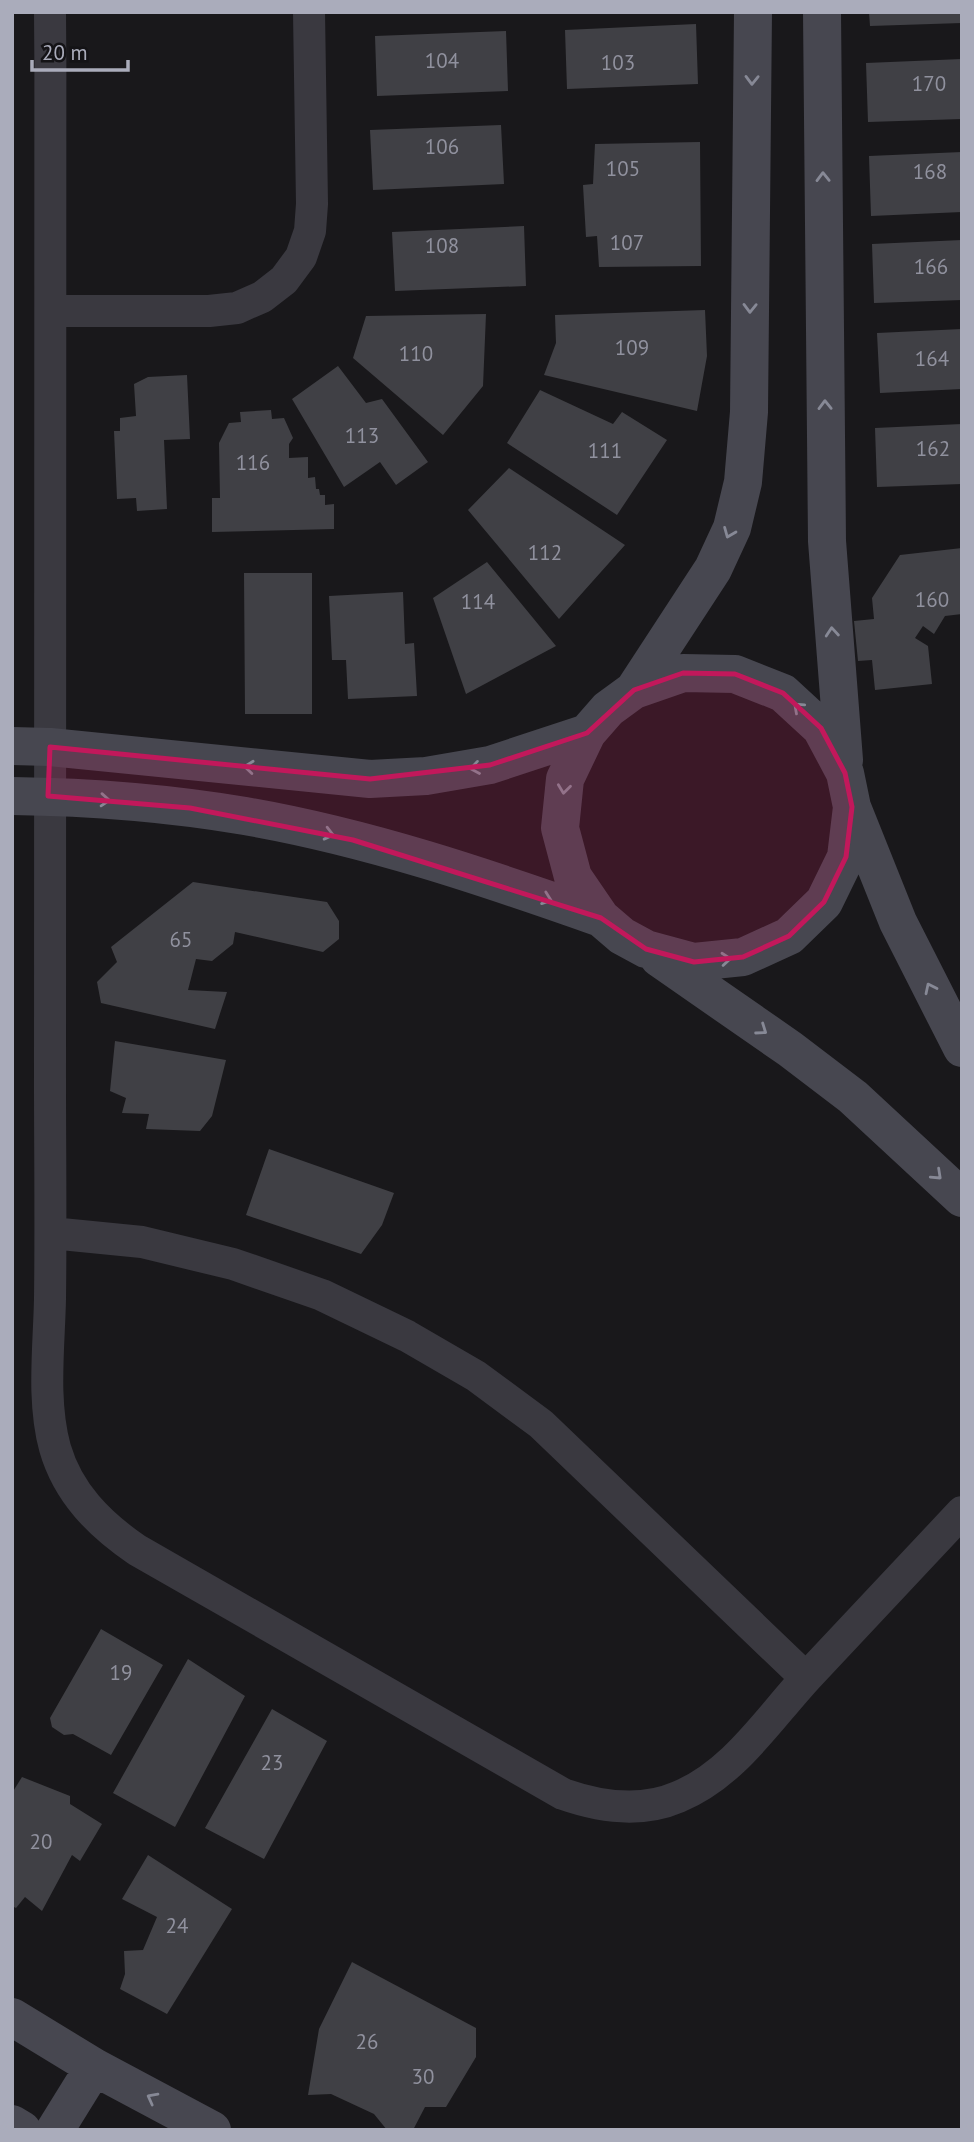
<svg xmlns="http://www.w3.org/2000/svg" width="974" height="2142" font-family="'PT Sans',sans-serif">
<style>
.building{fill:#404045}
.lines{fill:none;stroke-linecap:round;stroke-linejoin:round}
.street{stroke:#3a3940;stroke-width:32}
.secondary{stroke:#474750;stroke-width:38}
.oneway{stroke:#878996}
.marked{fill:#c2185b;fill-opacity:0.2;stroke:#c2185b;stroke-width:5;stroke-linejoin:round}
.labels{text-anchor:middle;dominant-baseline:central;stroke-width:7;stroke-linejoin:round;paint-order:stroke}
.number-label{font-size:21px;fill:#90919e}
</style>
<rect width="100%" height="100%" fill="#19181b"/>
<path class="building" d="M869,12H962V23L870,26Z
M696,24L698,84L567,89L565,30Z
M506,31L508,91L377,96L375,36Z
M962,59V119L868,122L866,63Z
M501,125L504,184L373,190L370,130Z
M700,142L701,266L599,267L597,236L586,237L583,185L593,184L595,144Z
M962,152V212L871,216L869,156Z
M524,226L526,286L395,291L392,232Z
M962,240V300L874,303L872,244Z
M705,310L707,356L697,411L544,375L556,343L555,315Z
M486,314L483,386L443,435L353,358L366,316Z
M962,329V389L880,393L877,333Z
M338,366L366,403L382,399L428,462L396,485L380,462L344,487L292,399Z
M187,375L190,439L164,440L167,509L137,511L136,498L117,499L114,431H120V418L136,416L134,384L148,377Z
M540,390L613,424L622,412L667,440L617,515L507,443Z
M271,410L272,419L284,418L293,438L289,444V458L308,457V478L315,477L316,489H319L320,495H325V505L334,504V529L212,532V498H220L219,443L229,423L241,422L240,412Z
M962,424V484L877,487L875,428Z
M509,468L625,545L559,619L468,510Z
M962,548V614L945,616L934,634L923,626L915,638L928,646L932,684L875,690L872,660L858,661L854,621L874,619L872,598L900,555Z
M487,562L556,646L466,694L433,598Z
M244,573H312V714H245Z
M403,592L405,644L414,643L417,696L348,699L346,660H332L329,596Z
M193,882L327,902L339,921V939L323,952L235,932L233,944L212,961L196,959L188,990L227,992L215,1029L101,1003L97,982L117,962L111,947Z
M115,1041L226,1060L212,1116L200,1131L146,1129L149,1114L122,1113L126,1098L110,1091Z
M269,1149L394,1193L382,1225L361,1254L246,1215Z
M101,1629L163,1665L111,1755L73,1734L64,1735L52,1727L50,1718Z
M188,1659L245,1696L175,1827L113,1793Z
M272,1709L327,1741L264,1859L205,1828Z
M22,1777L70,1796V1804L102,1824L80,1861L72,1855L42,1911L25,1897L16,1908L12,1906V1793Z
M148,1855L232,1909L167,2014L120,1989L125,1974L124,1951L143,1950L157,1917L122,1899Z
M352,1962L476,2028V2057L446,2107H425L413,2130H387L374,2114L331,2094L308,2095L319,2029Z"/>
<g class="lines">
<path class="street" d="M50,12C53,367 48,722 50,1078C50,1151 51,1225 50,1299C49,1347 42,1401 55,1448C68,1493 99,1524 137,1550L563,1794C600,1807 641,1813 678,1797C734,1774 768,1719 809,1675C859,1621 911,1567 962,1512
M52,311H209L237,308L262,297L284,280L301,257L310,231L312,204L309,12
M51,1233L142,1242L233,1264L322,1295L407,1336L476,1376L541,1424L806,1678"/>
<path class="secondary" d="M822,12L827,541L844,760
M634,690L713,569L732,528L743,482L749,412L753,12
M12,746L50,747L370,779L426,776L490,765L587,733
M12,796C90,797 168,803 245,816C367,837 485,877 601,918
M852,807L846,857L824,902L789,936L743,957L694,962L646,949L622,936L601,918L573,877L560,828L565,779L587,733L608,709L634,690L683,673L735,674L783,693L821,728L845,773L852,807L898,922L962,1048
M659,958L790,1049L853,1097L962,1198
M12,2017L94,2067L212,2130
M12,2124L22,2130
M55,2130L94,2067"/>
</g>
<defs><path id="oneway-chevron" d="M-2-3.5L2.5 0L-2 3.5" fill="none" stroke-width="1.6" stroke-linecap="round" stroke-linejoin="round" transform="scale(1.75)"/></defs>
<g class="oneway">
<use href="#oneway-chevron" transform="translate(752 80) rotate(91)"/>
<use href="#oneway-chevron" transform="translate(823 177) rotate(-91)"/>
<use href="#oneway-chevron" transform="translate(750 308) rotate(91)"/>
<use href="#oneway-chevron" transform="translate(825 405) rotate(-91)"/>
<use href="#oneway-chevron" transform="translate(729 533) rotate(112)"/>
<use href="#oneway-chevron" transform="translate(832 632) rotate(-95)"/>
<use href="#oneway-chevron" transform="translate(798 707) rotate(-138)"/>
<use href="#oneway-chevron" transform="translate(249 767) rotate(-174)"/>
<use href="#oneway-chevron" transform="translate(475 768) rotate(170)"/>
<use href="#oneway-chevron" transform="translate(564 789) rotate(97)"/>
<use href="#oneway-chevron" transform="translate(105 800) rotate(4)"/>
<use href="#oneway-chevron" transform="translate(329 834) rotate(14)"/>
<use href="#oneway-chevron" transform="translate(547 899) rotate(20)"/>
<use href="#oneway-chevron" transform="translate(726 959) rotate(-5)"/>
<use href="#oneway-chevron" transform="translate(930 988) rotate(-116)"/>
<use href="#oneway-chevron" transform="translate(762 1030) rotate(35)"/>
<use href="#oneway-chevron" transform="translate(937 1175) rotate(43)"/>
<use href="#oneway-chevron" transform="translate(152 2098) rotate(-152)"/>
</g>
<path class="marked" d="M683,673L735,674L783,693L821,728L845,773L852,807L846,857L824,902L789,936L743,957L694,962L646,949L601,918L353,840L190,808L48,796L50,747L370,779L490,765L587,733L634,690Z"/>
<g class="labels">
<g class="number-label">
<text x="442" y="60">104</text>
<text x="618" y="62">103</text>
<text x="929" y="83">170</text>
<text x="442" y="146">106</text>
<text x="623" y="168">105</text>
<text x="930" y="171">168</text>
<text x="627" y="242">107</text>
<text x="442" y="245">108</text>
<text x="931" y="266">166</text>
<text x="632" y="347">109</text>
<text x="416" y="353">110</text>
<text x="932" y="358">164</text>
<text x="362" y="435">113</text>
<text x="933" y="448">162</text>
<text x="605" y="450">111</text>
<text x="253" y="462">116</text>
<text x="545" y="552">112</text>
<text x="932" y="599">160</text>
<text x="478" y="601">114</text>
<text x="181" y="939">65</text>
<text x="121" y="1672">19</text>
<text x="272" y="1762">23</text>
<text x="41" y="1841">20</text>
<text x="177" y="1925">24</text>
<text x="367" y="2041">26</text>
<text x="423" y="2076">30</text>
</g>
</g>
<rect width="974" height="2142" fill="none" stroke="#aaacbb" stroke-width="28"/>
<path d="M32 60v10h96v-10" fill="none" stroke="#aaacbb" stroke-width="3.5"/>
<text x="42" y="60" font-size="21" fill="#aaacbb" stroke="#141316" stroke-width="5" paint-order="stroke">20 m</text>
</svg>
